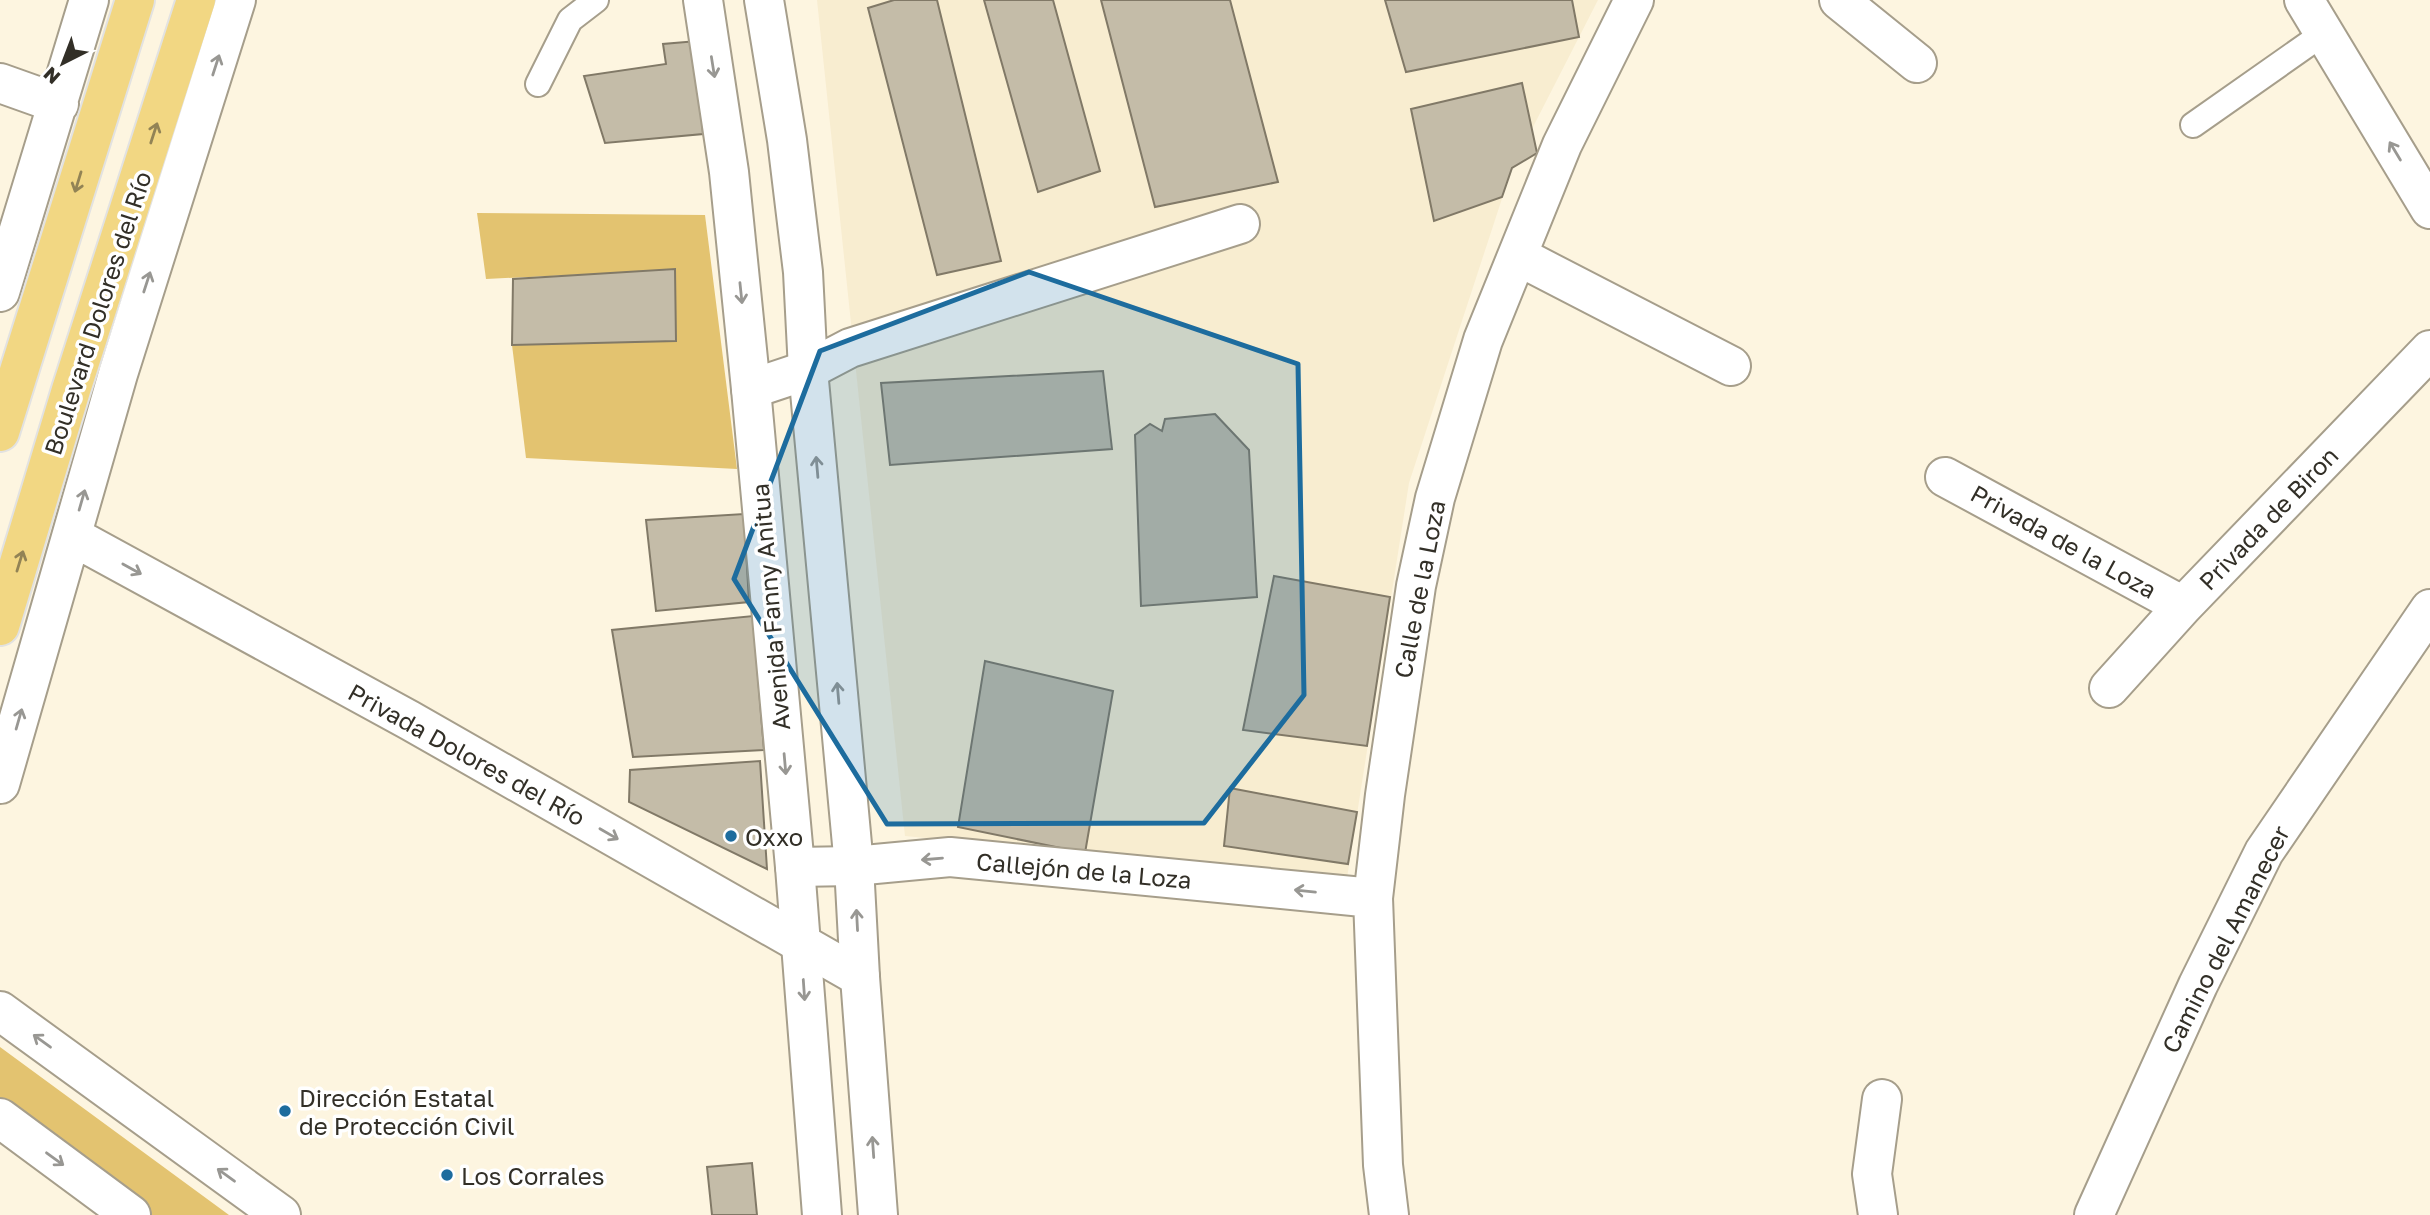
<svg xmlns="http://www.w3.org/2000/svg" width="2430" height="1215" font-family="'Golos Text',sans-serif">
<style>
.built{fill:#f8edd0}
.green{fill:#e3c370}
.building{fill:#c4bca8;stroke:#817967;stroke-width:2}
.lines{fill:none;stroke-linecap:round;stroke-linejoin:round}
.lane-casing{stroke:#a69e8b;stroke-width:28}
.street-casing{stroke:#a69e8b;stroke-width:42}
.secondary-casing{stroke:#a69e8b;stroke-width:42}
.primary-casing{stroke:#e2e2e1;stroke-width:42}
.lane{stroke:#fff;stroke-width:24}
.street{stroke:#fff;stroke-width:38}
.secondary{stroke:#fff;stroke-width:38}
.primary{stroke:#f2d783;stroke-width:38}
.oneway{stroke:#989793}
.oneway2{stroke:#928355}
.marked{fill:#1d6c9e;fill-opacity:0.2;stroke:#1d6c9e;stroke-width:5;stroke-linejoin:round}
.poi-dot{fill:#1d6c9e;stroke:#fff;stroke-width:2.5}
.labels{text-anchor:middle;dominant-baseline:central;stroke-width:7;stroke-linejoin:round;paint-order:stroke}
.street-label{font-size:24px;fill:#322f27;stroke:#fff}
.poi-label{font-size:24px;fill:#322f27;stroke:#fff;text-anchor:start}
</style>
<rect width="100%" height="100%" fill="#fdf5e0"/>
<path class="built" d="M817,0H1598L1512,168L1409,483L1347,878L905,836Z"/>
<path class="green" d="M477,213L705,215L737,469L526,458L512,345L676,341L675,270L486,279Z
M0,1047L229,1215H149L0,1107Z"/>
<path class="building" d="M894,0H937L1001,261L937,275L868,8Z
M984,0H1053L1100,171L1038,192Z
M1101,0H1230L1278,182L1155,207Z
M1385,0H1572L1579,37L1406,72Z
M697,41L703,134L605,143L584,76L666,64L663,44Z
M1522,83L1537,153L1512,168L1502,197L1434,221L1411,109Z
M675,269L676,341L512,345L513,279Z
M1103,371L1112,449L890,465L881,383Z
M1215,414L1249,450L1257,597L1141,606L1135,435L1150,424L1162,431L1165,419Z
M744,514L749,602L656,611L646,520Z
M1274,576L1390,597L1367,746L1243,730Z
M753,616L764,750L633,757L612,630Z
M985,661L1113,691L1085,853L958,827Z
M760,761L767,869L629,802L630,770Z
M1230,788L1357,812L1348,864L1224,846Z
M752,1163L757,1215H712L707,1167Z"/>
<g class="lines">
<g class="lane-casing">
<path id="lane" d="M538,84L570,20L596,0
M2193,125L2324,33"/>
</g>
<g class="street-casing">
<path id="street" d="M1839,0L1917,63
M2304,0L2430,209
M0,83L59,104
M1518,256L1731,366
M0,292L89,0
M751,389L808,370L850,348L1240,224
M1945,477L2183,606
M72,536L409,720L860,977
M2109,688L2183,606L2430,350
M0,784L118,374L236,0
M795,867L854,866L950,857L1373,898
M1389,1215L1383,1165L1373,898L1385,795L1416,586L1435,498L1483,340L1562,145L1634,0
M1878,1215L1872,1174L1882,1099
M2094,1215L2198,985L2264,852L2430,609"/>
</g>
<g class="secondary-casing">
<path id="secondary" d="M703,0L729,172L751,389L795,867L822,1215
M764,0L787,140L803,272L808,370L854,866L860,977L878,1215
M0,1011L281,1215
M0,1118L131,1215"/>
</g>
<g class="primary-casing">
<path id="primary" d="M0,432L135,0
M0,626L71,390L196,0"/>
</g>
<use href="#lane" class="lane"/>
<use href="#street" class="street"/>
<use href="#secondary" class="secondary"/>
<use href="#primary" class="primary"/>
</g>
<defs><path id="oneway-shaft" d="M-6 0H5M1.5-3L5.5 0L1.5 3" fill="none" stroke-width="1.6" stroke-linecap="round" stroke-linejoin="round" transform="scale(1.75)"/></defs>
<g class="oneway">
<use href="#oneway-shaft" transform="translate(216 65) rotate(-72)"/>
<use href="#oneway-shaft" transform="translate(713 67) rotate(81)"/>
<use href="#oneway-shaft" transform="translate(2395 151) rotate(-121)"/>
<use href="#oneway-shaft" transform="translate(147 282) rotate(-72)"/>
<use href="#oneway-shaft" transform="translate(741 293) rotate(84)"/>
<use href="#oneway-shaft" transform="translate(817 467) rotate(-95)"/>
<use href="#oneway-shaft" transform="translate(82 500) rotate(-74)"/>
<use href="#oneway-shaft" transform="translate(132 569) rotate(29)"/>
<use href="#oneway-shaft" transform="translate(838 693) rotate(-95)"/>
<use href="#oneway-shaft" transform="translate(19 719) rotate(-74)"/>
<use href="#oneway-shaft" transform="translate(785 764) rotate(85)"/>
<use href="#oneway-shaft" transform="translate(609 834) rotate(30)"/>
<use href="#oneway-shaft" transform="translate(932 859) rotate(175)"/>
<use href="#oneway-shaft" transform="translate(1305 891) rotate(-174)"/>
<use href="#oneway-shaft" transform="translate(857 920) rotate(-93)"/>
<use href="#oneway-shaft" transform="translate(804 990) rotate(86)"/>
<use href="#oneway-shaft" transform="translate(42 1041) rotate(-144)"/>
<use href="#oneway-shaft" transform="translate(873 1147) rotate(-94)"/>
<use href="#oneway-shaft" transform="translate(55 1159) rotate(36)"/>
<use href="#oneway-shaft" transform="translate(226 1175) rotate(-144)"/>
</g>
<g class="oneway2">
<use href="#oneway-shaft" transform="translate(154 133) rotate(-72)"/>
<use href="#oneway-shaft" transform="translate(78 182) rotate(107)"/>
<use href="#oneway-shaft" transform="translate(20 561) rotate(-73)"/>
</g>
<path class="marked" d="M1029,272L1298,364L1304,695L1204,823L887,824L734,579L820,351Z"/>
<g class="poi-dot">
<circle cx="731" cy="836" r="7"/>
<circle cx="285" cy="1111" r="7"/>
<circle cx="447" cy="1175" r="7"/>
</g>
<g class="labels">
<g class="street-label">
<text transform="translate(97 313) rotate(-72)">Boulevard Dolores del Río</text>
<text transform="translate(2268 518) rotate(-46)">Privada de Biron</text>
<text transform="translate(2064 541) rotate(29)">Privada de la Loza</text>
<text transform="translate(1419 589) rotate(-79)">Calle de la Loza</text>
<text transform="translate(770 607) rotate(-95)">Avenida Fanny Anitua</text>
<text transform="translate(467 754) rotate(29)">Privada Dolores del Río</text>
<text transform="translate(1084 870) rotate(5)">Callejón de la Loza</text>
<text transform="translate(2225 939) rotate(-63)">Camino del Amanecer</text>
</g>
<g class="poi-label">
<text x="745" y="836">Oxxo</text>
<text x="299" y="1097">Dirección Estatal<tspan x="299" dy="28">de Protección Civil</tspan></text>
<text x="461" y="1175">Los Corrales</text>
</g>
</g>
<g transform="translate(63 63) rotate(222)" stroke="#ffffff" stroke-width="5" paint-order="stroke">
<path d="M0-5L12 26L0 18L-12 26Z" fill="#322f27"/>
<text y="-10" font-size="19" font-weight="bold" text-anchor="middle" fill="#322f27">N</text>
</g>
</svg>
